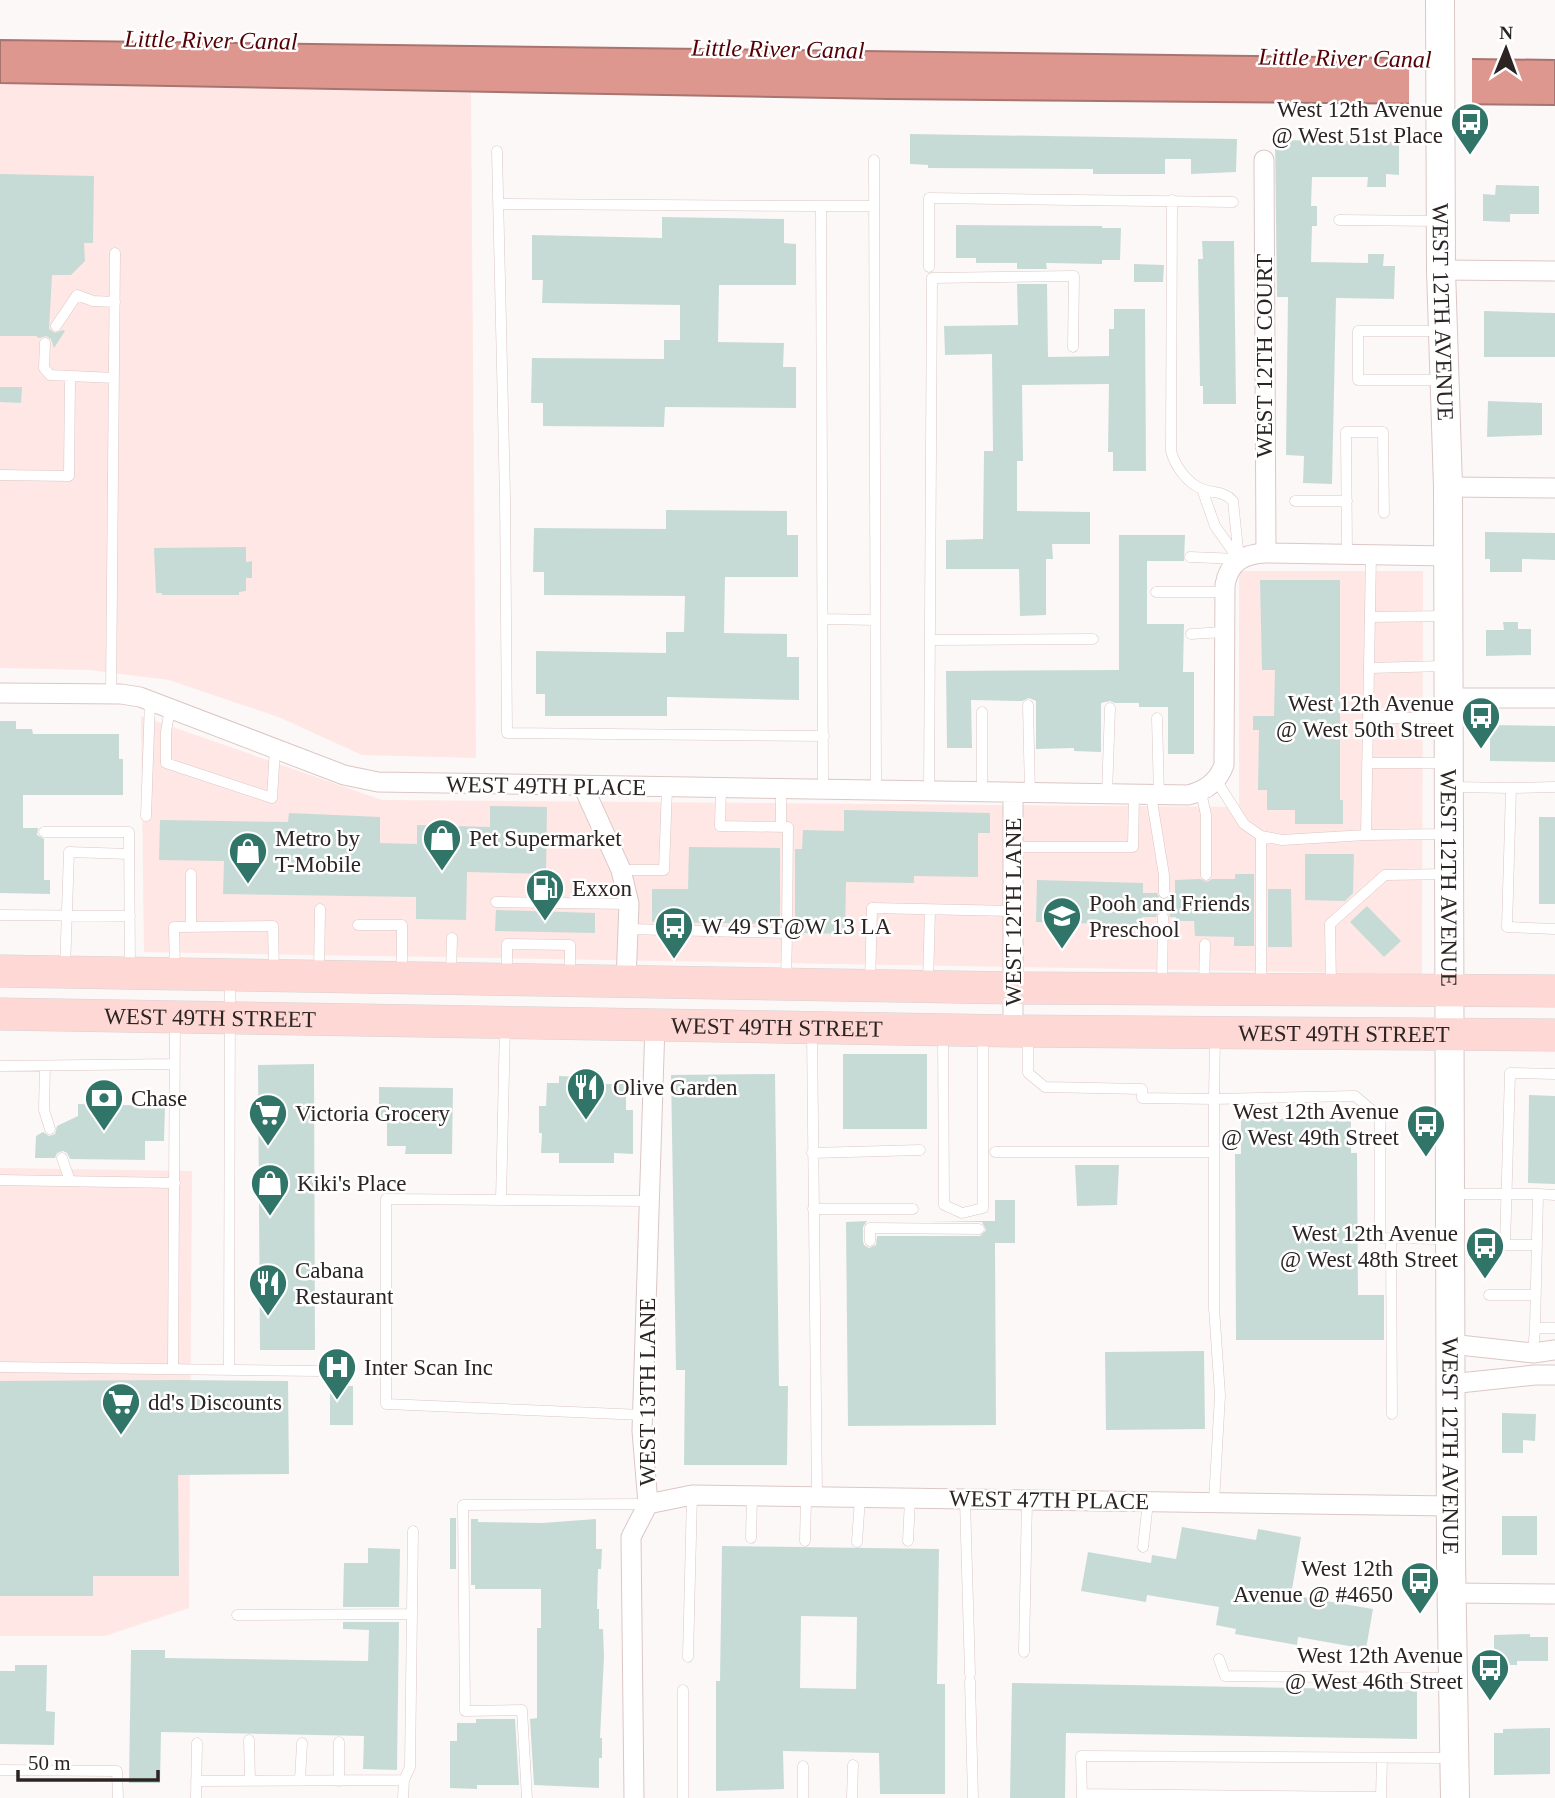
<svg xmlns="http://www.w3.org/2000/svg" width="1555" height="1798" font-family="Georgia,serif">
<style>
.built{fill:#fee7e4}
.water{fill:#dd978f;stroke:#a8746f;stroke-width:2}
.pier{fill:#fcf8f7}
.building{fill:#c7dbd6;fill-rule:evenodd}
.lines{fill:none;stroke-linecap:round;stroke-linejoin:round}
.service-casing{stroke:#dbc7c5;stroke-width:11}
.minor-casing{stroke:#dbc7c5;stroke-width:21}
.secondary-casing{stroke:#dbc7c5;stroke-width:30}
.primary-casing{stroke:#d5d3d3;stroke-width:33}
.service{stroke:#fff;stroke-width:10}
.minor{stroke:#fff;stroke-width:19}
.secondary{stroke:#fff;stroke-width:28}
.primary{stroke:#fed8d4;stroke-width:32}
.labels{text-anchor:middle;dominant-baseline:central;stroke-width:5;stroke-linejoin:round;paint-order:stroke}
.poi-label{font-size:23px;fill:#2b2423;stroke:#fff;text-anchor:start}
.street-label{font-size:23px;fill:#2b2423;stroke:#fff}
.water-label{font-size:24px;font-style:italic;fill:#550005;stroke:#fff}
</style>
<rect width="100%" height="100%" fill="#fcf8f7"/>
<path class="built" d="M0,83L471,93L476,758L362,755L281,718L169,680L89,670L0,668Z
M1239,571H1423L1422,974L144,952L141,716L382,800L1239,807Z
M0,1168L192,1171L189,1608L105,1636H0Z"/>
<path class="water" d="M0,40L1555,60V105L888,99L0,83Z"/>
<path class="pier" d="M1409,54L1472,55V108L1409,107Z"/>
<path class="building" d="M910,134L1237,139L1236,172L1191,174V159H1165V174H1093V169L928,168V165L910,164Z
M1275,140L1399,142V175L1386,174V187H1367L1368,177H1312L1311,206H1317V226H1312L1311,262L1368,263V254H1384L1383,266H1395L1394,299L1336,298L1332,484L1303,483L1304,456L1286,455L1288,297H1277Z
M0,174L94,176L93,243H84L85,261L71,275H52L49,329L55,333L63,330L65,331L54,348L51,339L46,336L39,338L36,336H0Z
M1496,185L1539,186V214H1510V222L1483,221V194L1495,195Z
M662,217L784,219V243L796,244V285H719L718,342L784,343L783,367H796V408L665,407L664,427L543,426V403H531L532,358L664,359V340H680V305L542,303L543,280H532V235L662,238Z
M956,225L1102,226V228H1121L1120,260H1102V264L1046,263L1047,269H1017V263H976V258H956Z
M1202,241H1234L1236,404H1203V386H1200L1198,259H1203Z
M1134,264L1164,265L1163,282H1134Z
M1017,284H1047L1048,357L1109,356V329H1114V309H1145L1146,471H1113V452H1108L1109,384L1022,385L1023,461H1017V511L1090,512V544H1052L1053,559H1046V615L1020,616L1019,569H946V540L983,539L984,451H993L992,354L945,355L944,326L1018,325Z
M1484,311L1555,313V357H1484Z
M0,387H22L21,403L0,402Z
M1488,401L1542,403V435L1487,437Z
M666,510L787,511V535H798V577H725L724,633L787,634V657H799V700L667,697V716H545V694H536V651L666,653V632H684L685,596L544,595V572H533L534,528L666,529Z
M1485,532L1555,533V560L1522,559V572H1490V559H1485Z
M1119,535H1185L1184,561H1147V624H1184L1183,672H1194V754H1168V707H1139V703H1115L1110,701L1101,703V752L1074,751V748L1036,749V701L1029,698L1022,701L971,700L972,748H947L946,671L1119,670Z
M246,547V562L252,561V578H246V591L239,592V595H162V593H156L154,548Z
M1260,580H1340V800H1343V824H1295V810H1267V790H1258L1259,730H1253V716H1274L1275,670H1262Z
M1503,622H1518V629H1531V655L1486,656V630H1504Z
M0,721H16V729H32L33,734H119V759H123V795H23V828H38L37,835L44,839V880H50V894L0,893Z
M1490,725L1555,726V762L1490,761Z
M490,806L547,807L546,874L467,872L466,920L416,919V897L223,894L224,861L159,860L160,820L288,822L289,813L380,817V843L417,844V825L490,827Z
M844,810L990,813V833H978V877L914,876V883L846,882L845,934L801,933V925H795V849H802L803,830L844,831Z
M1539,817H1555V904H1539Z
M689,847L780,848V924L652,922V889H688Z
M1305,854H1354L1353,893L1345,901L1305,900Z
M1235,874H1254V946H1234V937L1195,936L1194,921H1176V917H1170L1169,913L1164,910L1159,911L1156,917H1142V925L1036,922L1037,880L1143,883V893H1157L1160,899L1165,900L1170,897L1171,893H1175V880L1200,879L1207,882L1212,879H1235Z
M1268,889H1291L1292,947H1268Z
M1367,906L1401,941L1384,957L1350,922Z
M496,910L595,913V933L495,931Z
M843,1054H927V1129H843Z
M314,1064L315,1350H260L258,1065Z
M583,1071H599V1084H626V1110H633V1154L614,1153V1163H559V1153H541L542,1133H539V1106H546L547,1083H559V1076L583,1077Z
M775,1074L779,1386H788L787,1465H684L685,1370H676L671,1075Z
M379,1087L453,1088L452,1154H405L406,1146H387V1123H379Z
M1529,1095L1555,1096V1184L1528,1183Z
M78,1104L165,1106L164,1141H145V1160L70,1159L67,1153L63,1151L57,1153L55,1158H35L36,1136L43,1132L49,1136L55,1134L57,1126L78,1116Z
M1241,1119H1351V1153H1357L1358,1295H1384V1340H1236L1235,1154H1241Z
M1075,1165H1119L1117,1205L1077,1206Z
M995,1200H1015V1243H995L996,1425L848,1426L846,1222L867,1221L863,1227V1241L864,1245L869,1248L876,1245L877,1236H980L986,1230L982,1222L927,1221H995Z
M1204,1351L1205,1429L1106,1430L1105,1352Z
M178,1380L288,1381L289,1474L178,1475L179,1576H93V1596H0V1381Z
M330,1386H353V1425H330Z
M1502,1413L1536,1414L1535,1441L1523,1440V1453H1502Z
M1502,1516H1537V1555H1502Z
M450,1518H456V1569H450Z
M471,1519H478V1522L542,1523L596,1519V1549H602L601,1569H598L597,1609H599V1629H603L604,1657L600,1738H602V1758H599V1788L534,1785L530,1719L537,1718V1628H541V1589H475V1585H471Z
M1182,1527L1256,1540L1258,1529L1301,1537L1291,1595L1373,1609L1366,1649L1298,1637L1297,1645L1235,1634L1236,1629L1216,1625L1219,1607L1147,1595L1146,1602L1081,1591L1088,1552L1151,1563L1152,1555L1176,1559Z
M722,1546L939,1549L937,1684H945V1794H880L879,1753L783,1751L784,1789L716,1791V1681H720ZM801,1616L857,1617L856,1689L800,1688Z
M368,1548L400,1549L399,1607H343L344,1563H368Z
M343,1622H399L397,1770L363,1769L364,1736L161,1732L160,1783H129L131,1650H165V1658L368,1661L369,1630L343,1629Z
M1530,1634V1637H1548V1661H1517V1665H1494V1635Z
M15,1665H47L46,1711L55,1712L54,1745L0,1744V1671H15Z
M1012,1683L1417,1690V1739L1066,1733L1065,1798H1010Z
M476,1719H515L519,1785H477V1789L450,1788V1741H457V1723H476Z
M1550,1728V1774L1494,1775V1733H1503V1729Z"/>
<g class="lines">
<g class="service-casing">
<path id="service" d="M497,151L505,497L507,733L824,736
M874,160L876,791
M1172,200L1171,451C1175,466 1187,483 1202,489C1214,494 1223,490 1233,501L1239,559
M499,204L821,206
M1339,220L1440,221
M929,267V198L1233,202
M56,326L77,295L93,301L115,302
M45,343L44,368L50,375L114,378
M1441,380H1358V331H1441
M0,475L69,476L70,377
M1202,489L1215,526L1237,557
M1295,501H1347
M1347,554L1346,432H1383L1384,513
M1190,557L1238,559
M1156,592H1224
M1370,617L1447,616
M824,619L875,620
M1191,634L1224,632
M930,640L1093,639
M1369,668L1445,666
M111,694L115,253
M1028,705L1030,793
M170,708L166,732V763L272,798L275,748
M1157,718L1159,795
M1368,718H1446
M1367,763H1447
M1216,780L1244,824L1261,836L1282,840L1366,835L1447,834
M1453,787L1511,788
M1555,787L1511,788L1507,927L1555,929
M721,789L720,826L788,827L787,933
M781,789V827
M823,790L821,206H874
M929,791L932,278L1074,276L1073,347
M982,792V712
M1201,792L1206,815V875
M1107,794L1110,708
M1151,795L1164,875V893
M146,816L150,701
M44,832H129L130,970
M1366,835L1371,555
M1013,847H1133L1134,795
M621,870H664L667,788
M496,902L629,904
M0,915L130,916
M358,925H402V973
M191,927V874
M628,929L787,933L786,980
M65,969L69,852L129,854
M175,970L174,927L273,926L274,971
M319,972L320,909
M451,974L452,938
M507,975V944L570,945V976
M870,983L872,908L1013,911
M928,983L930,910
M1162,983L1163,917
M1204,985L1205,944
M1261,986V836
M1331,986L1330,924L1385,875L1448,874
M812,1031L817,1497
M943,1034L944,1205L962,1213L983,1208V1033
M1215,1036L1214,1099L1355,1096L1380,1117V1238L1449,1239
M0,1066L175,1064
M45,1066L44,1110L50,1129
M995,1152H1214V1099L1142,1098V1089L1045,1087L1028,1073V1035
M1214,1152V1308L1220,1395L1214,1502
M812,1153L920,1150
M62,1158L70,1181
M0,1180L175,1183
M1452,1194H1538L1535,1328L1533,1353
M1538,1194L1555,1195
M501,1200L505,1026
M813,1209H913
M1391,1238L1392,1414
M870,1241V1228L979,1229
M1537,1245H1505L1510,1073L1555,1074
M1489,1295H1536
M1535,1328H1555
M0,1367L318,1371
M173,1369L175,1020
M229,1370L230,978
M643,1415L386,1404V1199L649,1201
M965,1500L970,1674
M751,1538L752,1496
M805,1541L806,1497
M908,1541L910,1499
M857,1542L860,1498
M1143,1547L1148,1502
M237,1615L412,1614
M1024,1652L1027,1500
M688,1657L692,1495
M1219,1659L1225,1676L1452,1678
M970,1681L973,1798
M249,1740L250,1781
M339,1742V1781
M0,1770L117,1771L118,1798
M300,1780L302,1743
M404,1780L410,1767L413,1531
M196,1781L404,1780L403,1798
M1082,1794L1381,1797
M196,1798L197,1743
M527,1798L522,1710L465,1711L463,1505L648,1504
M683,1798V1690
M803,1798V1766
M852,1798L853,1765
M1082,1798L1081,1756L1452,1758
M1381,1798L1382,1758"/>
</g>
<g class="minor-casing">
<path id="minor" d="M1264,160L1266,553
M1441,270L1555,271
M1448,487L1555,488
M0,693L121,694L140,697L344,775L378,782L1188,795C1205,791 1218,782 1224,765L1225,585C1229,562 1243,554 1266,553L1448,556
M1448,698H1555
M583,786L621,870L629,904L626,981
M1013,793V1031
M1450,1344L1533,1353L1555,1350
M1450,1384L1535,1375H1555
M648,1504L692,1495L1450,1506
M1451,1593L1555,1594
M634,1798L631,1537L648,1504L642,1431L655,1024"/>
</g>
<g class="secondary-casing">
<g id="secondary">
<path id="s1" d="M1440,0L1441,270L1448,487L1451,1559L1455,1798"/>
</g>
</g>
<g class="primary-casing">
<g id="primary">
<path d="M0,971L1013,988L1555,991"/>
<path id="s2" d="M0,1014L1013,1031L1555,1035"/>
</g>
</g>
<use href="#service" class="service"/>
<use href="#minor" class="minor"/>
<use href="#secondary" class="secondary"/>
<use href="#primary" class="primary"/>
</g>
<defs>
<g id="bus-pin" transform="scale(2.0125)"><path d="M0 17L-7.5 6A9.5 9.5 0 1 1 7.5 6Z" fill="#307568" stroke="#fff"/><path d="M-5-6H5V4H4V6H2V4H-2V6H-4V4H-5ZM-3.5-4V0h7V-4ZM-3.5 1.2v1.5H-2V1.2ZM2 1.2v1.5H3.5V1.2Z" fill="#fff"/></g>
<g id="shop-pin" transform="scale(2.0125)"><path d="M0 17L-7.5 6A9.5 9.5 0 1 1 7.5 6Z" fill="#307568" stroke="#fff"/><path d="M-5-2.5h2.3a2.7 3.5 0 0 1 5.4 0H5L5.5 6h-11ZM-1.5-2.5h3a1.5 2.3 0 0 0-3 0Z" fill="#fff"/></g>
<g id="fuel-pin" transform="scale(2.0125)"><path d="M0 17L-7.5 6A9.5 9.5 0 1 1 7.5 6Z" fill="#307568" stroke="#fff"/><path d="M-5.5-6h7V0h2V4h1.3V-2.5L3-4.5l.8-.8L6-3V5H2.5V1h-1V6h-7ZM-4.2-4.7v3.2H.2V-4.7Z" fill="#fff"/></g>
<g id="school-pin" transform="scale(2.0125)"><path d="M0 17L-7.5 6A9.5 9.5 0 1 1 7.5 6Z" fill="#307568" stroke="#fff"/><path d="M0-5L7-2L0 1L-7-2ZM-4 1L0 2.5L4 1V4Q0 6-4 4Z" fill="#fff"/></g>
<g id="restaurant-pin" transform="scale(2.0125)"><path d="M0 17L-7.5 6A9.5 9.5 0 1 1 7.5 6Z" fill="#307568" stroke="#fff"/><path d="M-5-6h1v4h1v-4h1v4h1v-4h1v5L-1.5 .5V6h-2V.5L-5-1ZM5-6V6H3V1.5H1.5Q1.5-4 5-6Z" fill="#fff"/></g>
<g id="bank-pin" transform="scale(2.0125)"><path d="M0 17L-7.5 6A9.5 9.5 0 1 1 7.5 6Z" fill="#307568" stroke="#fff"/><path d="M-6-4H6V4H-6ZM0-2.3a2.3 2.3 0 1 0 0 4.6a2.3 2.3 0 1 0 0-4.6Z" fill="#fff"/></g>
<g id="supermarket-pin" transform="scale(2.0125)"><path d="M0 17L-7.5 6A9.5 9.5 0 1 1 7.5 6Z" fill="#307568" stroke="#fff"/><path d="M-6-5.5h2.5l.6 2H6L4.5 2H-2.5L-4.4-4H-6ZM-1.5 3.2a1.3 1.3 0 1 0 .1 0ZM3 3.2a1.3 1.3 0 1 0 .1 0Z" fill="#fff"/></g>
<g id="hospital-pin" transform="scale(2.0125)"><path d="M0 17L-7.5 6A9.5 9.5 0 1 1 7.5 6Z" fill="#307568" stroke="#fff"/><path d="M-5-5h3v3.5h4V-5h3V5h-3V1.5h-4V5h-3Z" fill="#fff"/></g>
</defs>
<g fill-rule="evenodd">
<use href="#bus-pin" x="1470" y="122"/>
<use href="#bus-pin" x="1481" y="716"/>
<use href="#shop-pin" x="442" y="838"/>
<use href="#shop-pin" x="248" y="851"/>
<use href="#fuel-pin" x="545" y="888"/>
<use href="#school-pin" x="1062" y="916"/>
<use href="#bus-pin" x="674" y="926"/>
<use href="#restaurant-pin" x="586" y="1087"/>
<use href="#bank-pin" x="104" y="1098"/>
<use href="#supermarket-pin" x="268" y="1113"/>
<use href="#bus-pin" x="1426" y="1124"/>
<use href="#shop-pin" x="270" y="1183"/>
<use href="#bus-pin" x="1485" y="1246"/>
<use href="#restaurant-pin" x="268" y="1283"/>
<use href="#hospital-pin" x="337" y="1367"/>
<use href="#supermarket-pin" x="121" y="1402"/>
<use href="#bus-pin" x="1420" y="1581"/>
<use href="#bus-pin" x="1490" y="1668"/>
</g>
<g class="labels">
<g class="poi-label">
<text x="1443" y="109" text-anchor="end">West 12th Avenue<tspan x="1443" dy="26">@ West 51st Place</tspan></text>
<text x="1454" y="703" text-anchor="end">West 12th Avenue<tspan x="1454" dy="26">@ West 50th Street</tspan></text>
<text x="275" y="838">Metro by<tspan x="275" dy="26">T-Mobile</tspan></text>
<text x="469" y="838">Pet Supermarket</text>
<text x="572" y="888">Exxon</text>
<text x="1089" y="903">Pooh and Friends<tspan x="1089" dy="26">Preschool</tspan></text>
<text x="701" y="926">W 49 ST@W 13 LA</text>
<text x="613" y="1087">Olive Garden</text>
<text x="131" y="1098">Chase</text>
<text x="1399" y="1111" text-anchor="end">West 12th Avenue<tspan x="1399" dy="26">@ West 49th Street</tspan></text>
<text x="295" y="1113">Victoria Grocery</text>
<text x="297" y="1183">Kiki's Place</text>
<text x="1458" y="1233" text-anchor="end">West 12th Avenue<tspan x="1458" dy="26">@ West 48th Street</tspan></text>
<text x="295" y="1270">Cabana<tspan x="295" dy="26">Restaurant</tspan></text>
<text x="364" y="1367">Inter Scan Inc</text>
<text x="148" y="1402">dd's Discounts</text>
<text x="1393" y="1568" text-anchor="end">West 12th<tspan x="1393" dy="26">Avenue @ #4650</tspan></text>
<text x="1463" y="1655" text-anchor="end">West 12th Avenue<tspan x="1463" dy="26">@ West 46th Street</tspan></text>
</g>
<g class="street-label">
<text stroke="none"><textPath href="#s1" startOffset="312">WEST 12TH AVENUE</textPath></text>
<text transform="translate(1264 356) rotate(-90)">WEST 12TH COURT</text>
<text transform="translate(546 786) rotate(1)">WEST 49TH PLACE</text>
<text stroke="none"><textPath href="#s1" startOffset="878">WEST 12TH AVENUE</textPath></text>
<text transform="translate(1013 912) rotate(-90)">WEST 12TH LANE</text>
<text stroke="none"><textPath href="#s2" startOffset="210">WEST 49TH STREET</textPath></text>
<text stroke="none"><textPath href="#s2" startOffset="777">WEST 49TH STREET</textPath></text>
<text stroke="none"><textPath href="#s2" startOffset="1344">WEST 49TH STREET</textPath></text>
<text transform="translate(647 1392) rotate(-90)">WEST 13TH LANE</text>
<text stroke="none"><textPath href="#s1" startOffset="1446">WEST 12TH AVENUE</textPath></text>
<text transform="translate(1049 1500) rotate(1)">WEST 47TH PLACE</text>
</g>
<g class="water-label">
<text transform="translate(211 40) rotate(1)">Little River Canal</text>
<text transform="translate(778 49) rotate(1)">Little River Canal</text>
<text transform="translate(1345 58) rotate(1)">Little River Canal</text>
</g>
</g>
<g transform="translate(1506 49) rotate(1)" stroke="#ffffff" stroke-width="5" paint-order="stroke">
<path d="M0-5L12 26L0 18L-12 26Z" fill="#2b2423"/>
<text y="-10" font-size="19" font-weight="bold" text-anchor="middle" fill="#2b2423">N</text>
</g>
<path d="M18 1770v10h140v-10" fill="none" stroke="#2b2423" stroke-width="3.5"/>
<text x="28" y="1770" font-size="21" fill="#2b2423" stroke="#ffffff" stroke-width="5" paint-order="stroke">50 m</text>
</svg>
